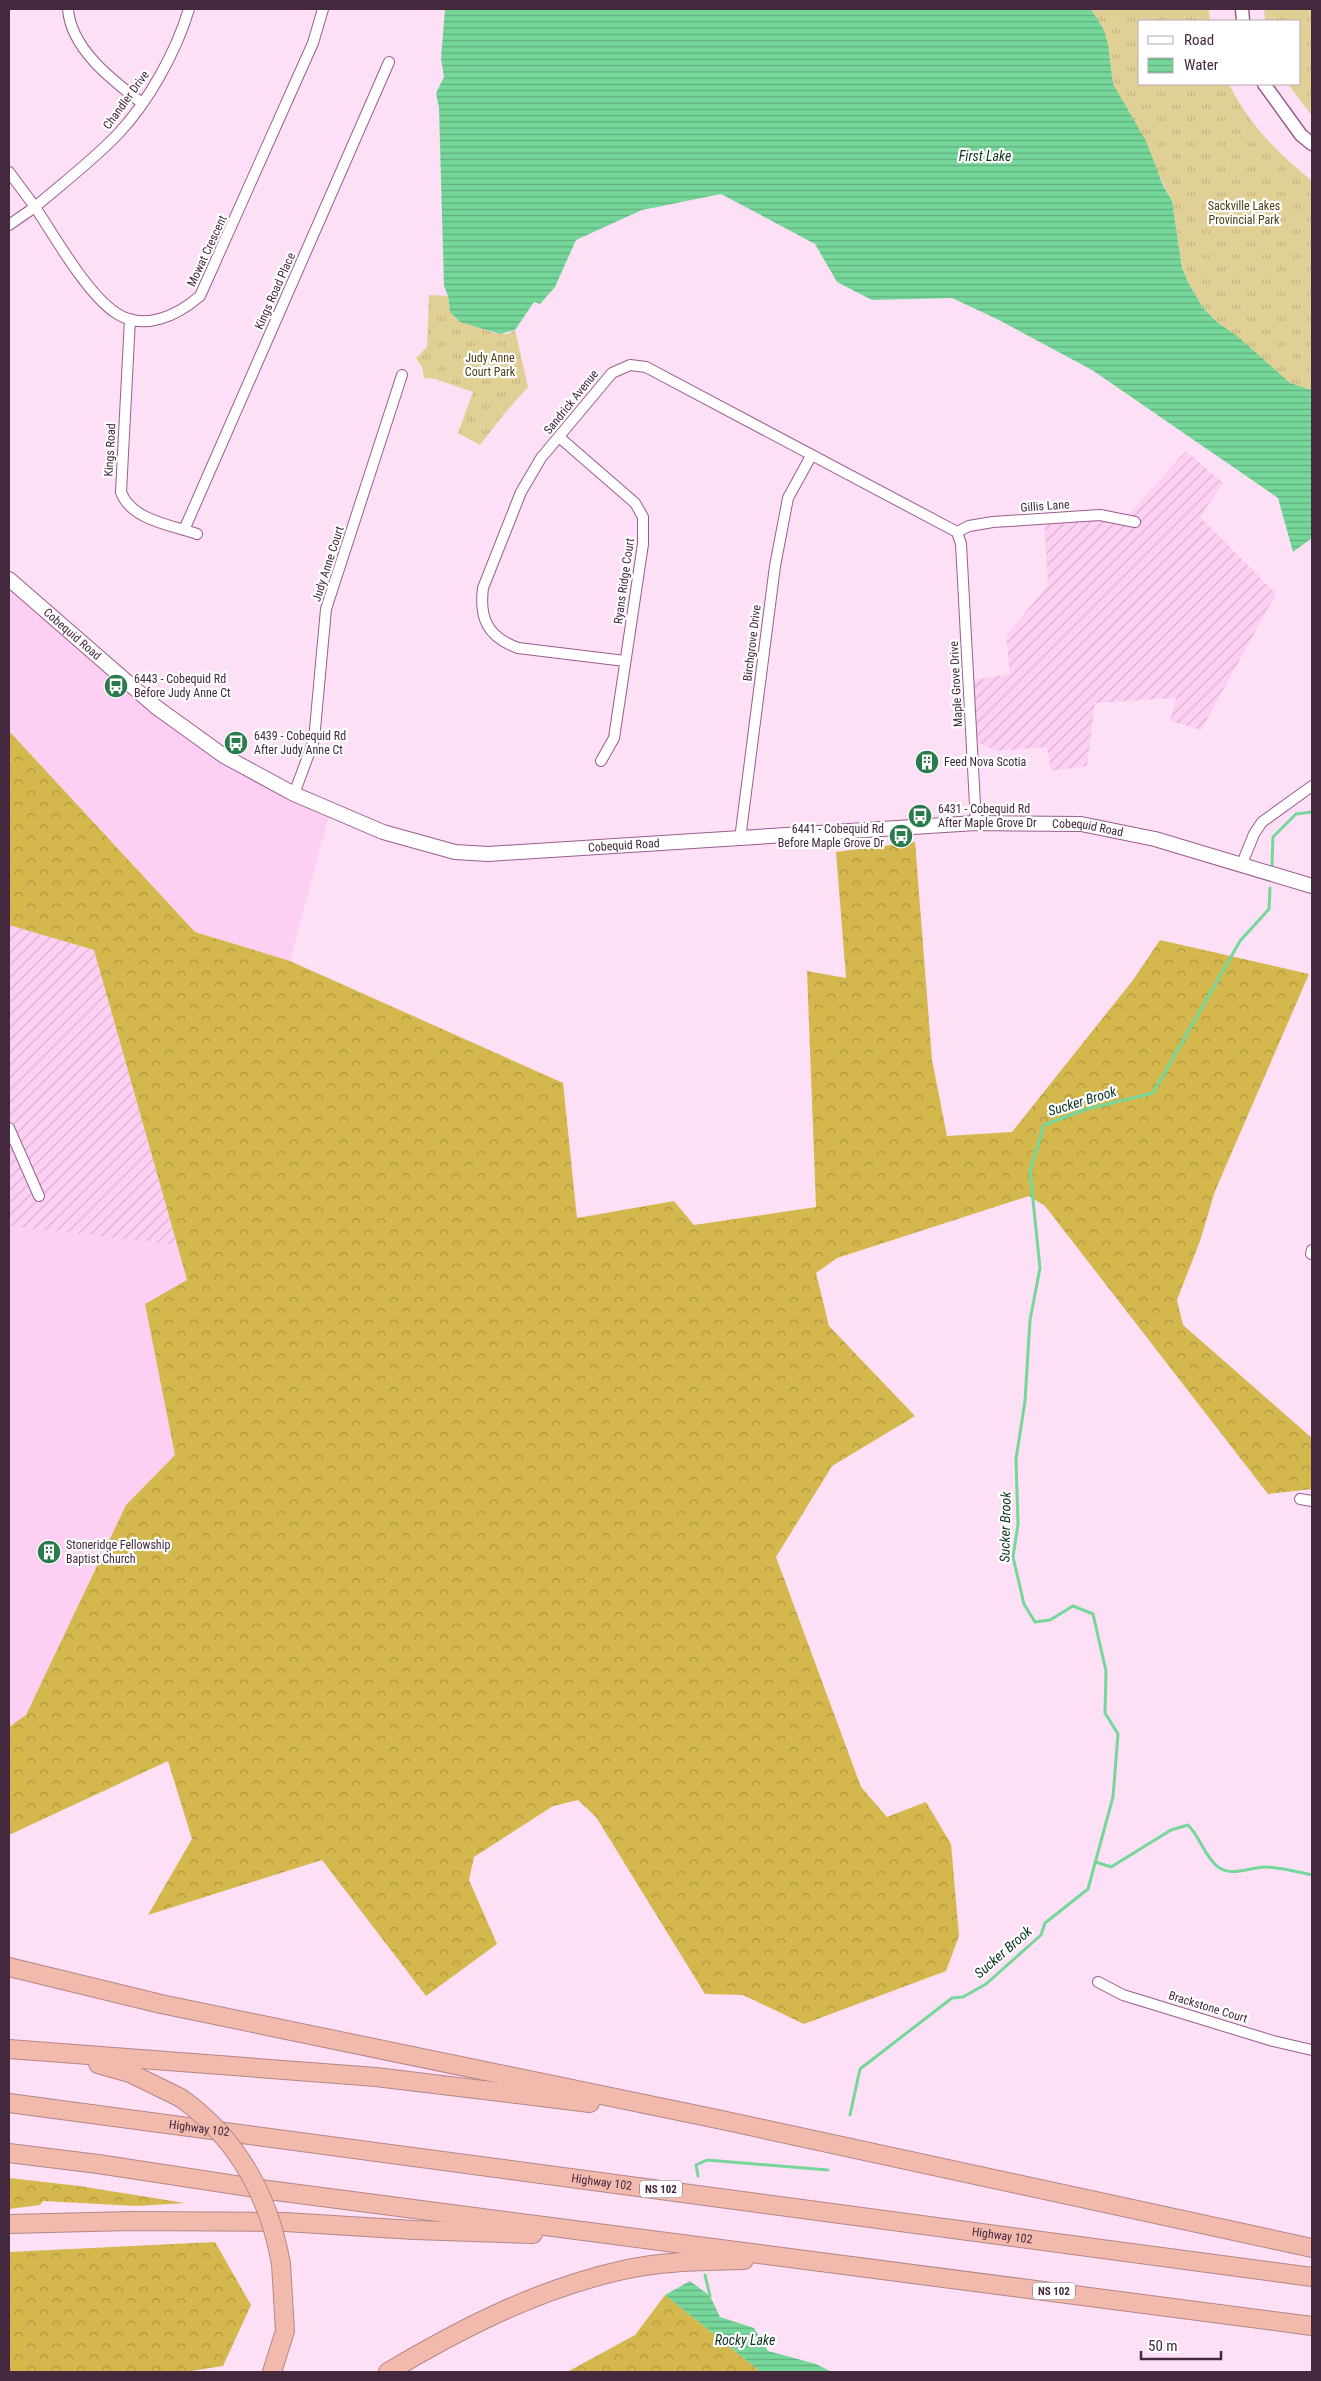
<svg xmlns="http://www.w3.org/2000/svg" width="1321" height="2381" font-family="'Roboto Condensed',sans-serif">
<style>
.built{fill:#fdcff2}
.industrial{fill:url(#industrial-furrows)}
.grass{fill:url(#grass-tufts)}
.forest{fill:url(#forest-crowns)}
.water{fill:url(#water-rules)}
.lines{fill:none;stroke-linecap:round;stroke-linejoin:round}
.stream{stroke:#75d799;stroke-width:3}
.minor-casing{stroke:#9b5c8f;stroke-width:12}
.tertiary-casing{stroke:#9b5c8f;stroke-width:15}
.secondary-casing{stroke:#9b5c8f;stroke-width:16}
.motorway-casing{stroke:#b48786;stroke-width:20}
.minor{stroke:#fff;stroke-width:10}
.tertiary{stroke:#fff;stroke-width:12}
.secondary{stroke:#fff;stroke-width:14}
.motorway{stroke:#f1baad;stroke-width:18}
.motorway-bridge-casing{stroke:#b48786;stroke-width:20;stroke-linecap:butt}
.motorway-bridge{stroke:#f1baad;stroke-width:18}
.labels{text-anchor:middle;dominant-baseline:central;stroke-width:4.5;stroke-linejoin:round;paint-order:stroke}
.shield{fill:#fff;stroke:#7b6878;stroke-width:1}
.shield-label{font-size:11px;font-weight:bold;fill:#43283e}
.street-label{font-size:12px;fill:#43283e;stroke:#fff}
.park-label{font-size:12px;fill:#4c4014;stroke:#fff}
.poi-label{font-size:12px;fill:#43283e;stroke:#fff;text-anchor:start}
.water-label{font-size:14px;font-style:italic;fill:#0b351d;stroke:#fff}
</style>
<defs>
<pattern id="industrial-furrows" width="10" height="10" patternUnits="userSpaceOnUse" patternTransform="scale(1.25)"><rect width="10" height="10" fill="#fdcff2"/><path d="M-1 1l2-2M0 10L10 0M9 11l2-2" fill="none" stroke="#dab2d1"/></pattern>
<pattern id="grass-tufts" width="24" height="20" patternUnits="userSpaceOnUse" patternTransform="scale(1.25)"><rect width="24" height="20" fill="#e1d095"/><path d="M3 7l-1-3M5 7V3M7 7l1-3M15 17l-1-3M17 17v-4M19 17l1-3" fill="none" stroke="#c2b382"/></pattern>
<pattern id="forest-crowns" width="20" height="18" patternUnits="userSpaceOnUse" patternTransform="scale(1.25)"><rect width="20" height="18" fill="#d4b84d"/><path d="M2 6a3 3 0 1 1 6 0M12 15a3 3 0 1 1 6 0" fill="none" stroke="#ae9641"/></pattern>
<pattern id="water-rules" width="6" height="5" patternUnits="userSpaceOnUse" patternTransform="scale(1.25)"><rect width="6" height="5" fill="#75d799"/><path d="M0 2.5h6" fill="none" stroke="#62ae7e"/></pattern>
</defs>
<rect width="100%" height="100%" fill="#fde0f6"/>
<path class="built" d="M9,583L164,712L252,763L332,804L290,961L195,932L9,731Z
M9,1226L177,1245L187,1280L173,1436L175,1455L126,1505L26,1715L9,1727Z"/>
<path class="industrial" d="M1186,451L1223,483L1200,517L1276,594L1201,730L1170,721L1176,698L1095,703L1087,766L1051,771L1047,747L996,751L976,742L974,680L1010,674L1006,636L1048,585L1044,519L1094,517L1119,525Z
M9,925L94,950L177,1245L9,1226Z"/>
<path class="grass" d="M1091,9H1209L1210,21H1140V84H1229C1250,126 1276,151 1312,181V390L1290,383L1218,323L1203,308L1189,284L1182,268L1172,201L1113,84L1110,58L1104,30Z
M1264,9H1312V116L1288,84H1300V21H1265Z
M429,295L448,296L449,308L456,319L494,333L507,334L515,330L528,387L504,414L480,445L458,433L473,392L435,379L424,378L422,367L416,358L427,347Z"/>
<path class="forest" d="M9,731L195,932L290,961L563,1083L577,1218L674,1201L694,1225L816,1207L807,971L846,978L836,852L915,842L932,1060L947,1136L1012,1132L1133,980L1160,940L1309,974L1215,1191L1200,1241L1177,1300L1183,1325L1312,1438V1489L1268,1494L1045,1206L1029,1196L837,1258L816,1273L829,1326L915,1416L832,1466L776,1557L861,1787L887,1817L926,1802L951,1844L959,1936L946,1971L804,2024L743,1995L705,1994L596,1817L578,1800L553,1806L474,1857L469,1880L497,1944L426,1996L322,1860L148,1915L192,1839L168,1761L9,1835V1727L26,1715L126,1505L175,1455L145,1304L187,1280L94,950L9,925Z
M9,2178L79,2186L185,2203L136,2206L43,2201L40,2205L9,2209Z
M215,2242L251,2305L223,2366L185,2372H9V2252Z
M665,2295L761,2372H567L635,2335Z"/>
<path class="water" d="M445,9H1091L1104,30L1108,44L1113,84L1146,141L1162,183L1172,201L1182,268L1189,284L1203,308L1218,323L1237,336L1290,383L1312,390V538L1293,552L1278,498L1092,370L999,320L952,298L872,300L837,282L815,244L721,194L642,210L576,240L555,287L540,304L534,302L515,330L500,334L460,322L450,312L448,296L444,286L439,108L436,93L444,77L441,58Z
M690,2281L710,2296L720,2317L754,2328L768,2351L816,2364L832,2372H761L665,2295Z"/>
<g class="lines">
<path class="stream" d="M1272,865L1273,837L1296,814L1312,812
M1096,1862L1111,1867L1171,1830L1188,1825C1200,1837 1204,1855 1217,1866C1230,1878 1250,1867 1266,1867C1281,1867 1298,1872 1312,1875
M850,2115L860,2069L952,1998L963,1997L986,1984L1041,1935L1045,1923L1088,1889L1113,1797L1118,1734L1105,1713L1106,1671L1093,1614L1073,1606L1050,1620L1035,1622L1024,1604L1013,1557L1018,1524L1016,1459L1025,1401L1030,1320L1040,1268L1030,1171L1044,1125L1087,1109L1153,1093L1240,941L1269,909L1270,888
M698,2176L696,2165L707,2160L828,2170
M705,2275L710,2296"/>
<g class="minor-casing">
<path id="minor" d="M68,9C71,49 112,80 142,103
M189,9C176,52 149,101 118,134C93,160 63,183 35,207C55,237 87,294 116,313C144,332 178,315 200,296L313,43L323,9
M9,172L35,207L9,225
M130,319L121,492C131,520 171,525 197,534
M559,437L635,503L643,517V544L614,738L601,761
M184,530L389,62
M957,532L969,526L993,522L1100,515L1135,522
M625,661L518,648C488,637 479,619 483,588L521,492L541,458L612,373L630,365L646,367L957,532L961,544L976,823
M294,794L314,740L326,609L402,375
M740,839L775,566L788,498L811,456
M1241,866L1254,834L1262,822L1312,786
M9,1128L39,1196
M1311,1254L1312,1250
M1300,1499L1312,1501
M1098,1982L1123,1995L1273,2041L1312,2050"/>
</g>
<g class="tertiary-casing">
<path id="tertiary" d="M1242,9L1243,21
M1264,84L1301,135L1312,144"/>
</g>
<g class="secondary-casing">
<g id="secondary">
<path id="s1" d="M9,579L156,707L224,756L294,794L383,832L455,852L488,854L976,823L1081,824L1155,839L1312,886"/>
</g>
</g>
<g class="motorway-casing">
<g id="motorway">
<path d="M9,1967L161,2004L722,2120L1312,2248"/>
<path d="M9,2049L376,2077L590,2103"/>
<path d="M98,2064L130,2073L181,2098"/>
<path id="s2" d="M9,2103L1312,2277"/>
<path d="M9,2153L98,2164L268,2190L1312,2326"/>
<path d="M9,2224L132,2221L285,2222L414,2230L533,2234"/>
<path d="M272,2372L285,2331L281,2264"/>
<path d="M388,2372C462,2328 538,2289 623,2270C662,2261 704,2261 744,2260"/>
</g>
</g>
<use href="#minor" class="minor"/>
<use href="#tertiary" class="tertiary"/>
<use href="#secondary" class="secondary"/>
<use href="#motorway" class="motorway"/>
<g class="motorway-bridge-casing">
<path id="motorway-bridge" d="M181,2098C238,2139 269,2196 281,2264"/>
</g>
<use href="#motorway-bridge" class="motorway-bridge"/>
</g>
<defs>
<g id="bus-disc" transform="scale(1.25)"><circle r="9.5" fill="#297b4c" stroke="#fff"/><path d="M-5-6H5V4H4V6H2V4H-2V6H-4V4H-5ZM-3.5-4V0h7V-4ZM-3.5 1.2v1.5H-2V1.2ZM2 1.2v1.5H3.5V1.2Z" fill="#fff"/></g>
<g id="building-disc" transform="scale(1.25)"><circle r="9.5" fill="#297b4c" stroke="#fff"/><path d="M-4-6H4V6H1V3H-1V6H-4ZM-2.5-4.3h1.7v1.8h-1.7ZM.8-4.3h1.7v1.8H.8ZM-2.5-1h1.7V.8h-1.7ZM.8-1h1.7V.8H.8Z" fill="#fff"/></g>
</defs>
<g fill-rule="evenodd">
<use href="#bus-disc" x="116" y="686"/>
<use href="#bus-disc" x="236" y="743"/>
<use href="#building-disc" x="927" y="762"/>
<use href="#bus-disc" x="920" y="816"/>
<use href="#bus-disc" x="901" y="836"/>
<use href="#building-disc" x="49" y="1552"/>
</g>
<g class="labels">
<g class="shield">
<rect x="640" y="2180.5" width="42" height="17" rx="4"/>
<rect x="1033" y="2282.5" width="42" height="17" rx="4"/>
</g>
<g class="shield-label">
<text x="661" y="2189">NS 102</text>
<text x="1054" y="2291">NS 102</text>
</g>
<g class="street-label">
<text transform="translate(126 100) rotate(-54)">Chandler Drive</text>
<text transform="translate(207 251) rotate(-65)">Mowat Crescent</text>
<text transform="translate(275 291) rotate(-66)">Kings Road Place</text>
<text transform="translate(571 402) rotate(-51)">Sandrick Avenue</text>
<text transform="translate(110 450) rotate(-87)">Kings Road</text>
<text transform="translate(1045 506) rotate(-4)">Gillis Lane</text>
<text transform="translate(328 564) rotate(-72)">Judy Anne Court</text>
<text transform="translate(624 581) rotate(-82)">Ryans Ridge Court</text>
<text stroke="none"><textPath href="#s1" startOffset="84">Cobequid Road</textPath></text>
<text transform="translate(752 643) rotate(-83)">Birchgrove Drive</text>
<text transform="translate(956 684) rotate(-93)">Maple Grove Drive</text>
<text stroke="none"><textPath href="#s1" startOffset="1164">Cobequid Road</textPath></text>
<text stroke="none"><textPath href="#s1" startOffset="699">Cobequid Road</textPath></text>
<text transform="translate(1208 2007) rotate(17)">Brackstone Court</text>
<text stroke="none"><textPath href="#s2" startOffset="192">Highway 102</textPath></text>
<text stroke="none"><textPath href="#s2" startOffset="598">Highway 102</textPath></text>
<text stroke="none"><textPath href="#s2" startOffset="1002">Highway 102</textPath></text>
</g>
<g class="park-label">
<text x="1244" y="206">Sackville Lakes<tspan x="1244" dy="14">Provincial Park</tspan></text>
<text x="490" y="358">Judy Anne<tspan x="490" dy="14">Court Park</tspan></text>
</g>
<g class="poi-label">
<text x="134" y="679">6443 - Cobequid Rd<tspan x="134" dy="14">Before Judy Anne Ct</tspan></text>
<text x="254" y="736">6439 - Cobequid Rd<tspan x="254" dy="14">After Judy Anne Ct</tspan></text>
<text x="944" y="762">Feed Nova Scotia</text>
<text x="938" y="809">6431 - Cobequid Rd<tspan x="938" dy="14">After Maple Grove Dr</tspan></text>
<text x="884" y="829" text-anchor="end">6441 - Cobequid Rd<tspan x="884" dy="14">Before Maple Grove Dr</tspan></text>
<text x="66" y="1545">Stoneridge Fellowship<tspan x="66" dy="14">Baptist Church</tspan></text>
</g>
<g class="water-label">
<text x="985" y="156">First Lake</text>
<text transform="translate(1082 1101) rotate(-17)">Sucker Brook</text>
<text transform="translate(1005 1527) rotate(-89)">Sucker Brook</text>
<text transform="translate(1003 1952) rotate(-41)">Sucker Brook</text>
<text x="745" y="2340">Rocky Lake</text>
</g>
</g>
<rect width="1321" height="2381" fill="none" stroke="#43283e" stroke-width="20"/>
<rect x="1138" y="20" width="162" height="65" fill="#ffffff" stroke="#b4a9b2"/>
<rect x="1148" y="36" width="25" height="8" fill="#ffffff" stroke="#b4a9b2"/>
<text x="1184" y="45" font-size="15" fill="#43283e">Road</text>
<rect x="1148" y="58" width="25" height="15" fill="url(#water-rules)" stroke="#b4a9b2"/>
<text x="1184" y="70" font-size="15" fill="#43283e">Water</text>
<path d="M1141 2351v8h80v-8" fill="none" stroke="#43283e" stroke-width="2.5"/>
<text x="1148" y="2351" font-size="15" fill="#43283e" stroke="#ffffff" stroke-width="4" paint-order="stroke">50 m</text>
</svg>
